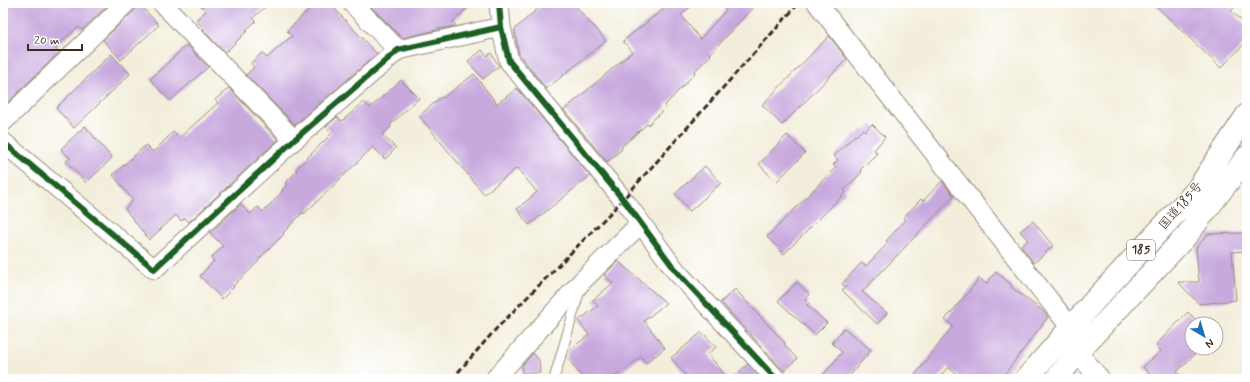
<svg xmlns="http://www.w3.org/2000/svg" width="1250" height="382" font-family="Mynerve,'Klee One',sans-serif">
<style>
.building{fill:#c8a9de}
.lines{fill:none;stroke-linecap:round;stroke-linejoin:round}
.service-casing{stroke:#978c7c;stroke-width:11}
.minor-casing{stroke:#978c7c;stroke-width:21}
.trunk-casing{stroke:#978c7c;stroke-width:24}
.service{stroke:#fff;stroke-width:9}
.minor{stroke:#fff;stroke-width:19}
.trunk{stroke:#fff;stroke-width:22}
.rail{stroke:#3b2a1e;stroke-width:3;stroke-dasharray:6 3;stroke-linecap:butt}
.cycleway-casing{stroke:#fff;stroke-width:8}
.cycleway{stroke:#1b5e20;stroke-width:6}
.labels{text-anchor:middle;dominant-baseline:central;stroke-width:3;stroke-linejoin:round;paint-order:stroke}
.shield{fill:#fff;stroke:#766a62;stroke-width:1}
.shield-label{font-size:12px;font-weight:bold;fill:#3b2a1e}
.street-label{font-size:13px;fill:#3b2a1e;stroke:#fff}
</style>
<rect width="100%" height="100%" fill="#fff"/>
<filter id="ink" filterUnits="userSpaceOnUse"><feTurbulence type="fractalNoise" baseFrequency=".025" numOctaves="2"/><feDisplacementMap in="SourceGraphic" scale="8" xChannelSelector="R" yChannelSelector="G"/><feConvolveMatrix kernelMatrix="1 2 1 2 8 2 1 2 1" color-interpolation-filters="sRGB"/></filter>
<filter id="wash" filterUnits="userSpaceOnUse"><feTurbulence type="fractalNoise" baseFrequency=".012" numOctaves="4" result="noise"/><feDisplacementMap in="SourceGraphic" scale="16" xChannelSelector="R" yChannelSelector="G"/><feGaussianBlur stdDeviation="0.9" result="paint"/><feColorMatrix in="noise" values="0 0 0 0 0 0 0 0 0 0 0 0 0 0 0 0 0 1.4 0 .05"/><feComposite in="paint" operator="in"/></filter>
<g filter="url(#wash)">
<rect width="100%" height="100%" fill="#f3eedb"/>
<g id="blocks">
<path class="building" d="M3,3H110L82,30L78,27L55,48L59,53L3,107Z
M198,3H269L253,18L256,21L246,30L247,31L227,51L226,50L224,52L203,30L204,28L196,20L206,11Z
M316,3H329L377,54L295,125L246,75L254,67L251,63L262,53L267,58L292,36L287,31Z
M367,3H473L453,21L456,26L440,29L439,28L436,30L403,38L401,35L400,36Z
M544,3H573L593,26H594L606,41L546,89L519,54L515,32V29Z
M671,3H695L681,15L700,39L726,10L719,3H757L710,54L711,55L694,72L695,73L665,105L666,107L648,125L647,124L621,147L622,149L607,162L564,110L632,52L623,41Z
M1153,3H1238L1231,11L1247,26V41L1221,68Z
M139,4L159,25L121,60L103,40L134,11Z
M829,36L847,59L782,125L762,105Z
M187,45L208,67L170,101L150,79Z
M482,50L487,56L491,53L499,66L483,79L468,61Z
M111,54L130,74L74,128L56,108Z
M474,74L497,104L517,88L590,176L529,225L517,209L537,192L517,168L484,194L419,116L441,97L443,98Z
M401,80L419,98L390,125L391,127L382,135L396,148L385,159L373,147L304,214L303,212L283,233L284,234L258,260L259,261L233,286L234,287L222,299L200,276L214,261L211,258L223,246L210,233L241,204L250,214L258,207L263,212L283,191L282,190L287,185L285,183L297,171L296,169L332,133L326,127L337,117L342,121L364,102L370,108Z
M229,88L278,140L189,222L185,218L181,221L176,215L149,240L125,209L133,200L113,175L146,145L153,152L173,132L179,138L218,103L215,100Z
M872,124L885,137L874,150L877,153L860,170L862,172L844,190L846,192L784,254L767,237L836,167L833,165L838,160L834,156L855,135L856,136L863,129L865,131Z
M85,126L112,158L86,183L66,161L70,158L61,149Z
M787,135L805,153L776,182L759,164Z
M705,166L721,183L690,211L675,194Z
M942,181L954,196L862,292L887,313L877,324L842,290L846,287L842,284L861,263L866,266L888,243L886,241L905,220L903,218L921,199L923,201Z
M1033,221L1053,246L1034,263L1021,246L1028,240L1020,231Z
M1247,233V251L1232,252L1236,300L1199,304L1178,282H1199L1196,248L1208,234Z
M618,261L666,303L644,321L665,348L646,363L641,357L612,379H583L567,357L568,351L589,335L578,321L598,306L593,300L613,283L604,275Z
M996,272L1012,285L1011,287L1044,312L1048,317L1001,379H963L948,367L938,379H912L953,326L945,320L959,303L980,278L986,284Z
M797,282L809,294L805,299L809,303L807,305L827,323L815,335L778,301Z
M735,289L785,343L784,344L797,359L784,371L721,302Z
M1188,312L1200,324H1192V348H1201L1177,372L1184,379H1154L1143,367L1161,351L1156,345Z
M844,328L871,350L847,379H820L842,352L832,343Z
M702,332L716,347L708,354L728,379H689L671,358Z
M533,353L539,360L540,373H522V366Z
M748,364L761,379H731Z"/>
</g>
</g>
<g filter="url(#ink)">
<use href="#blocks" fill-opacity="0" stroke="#978c7c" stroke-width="1"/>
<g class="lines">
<g class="service-casing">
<path id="service" d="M554,379L580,290"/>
</g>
<g class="minor-casing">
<path id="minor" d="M162,3L294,140
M352,3L398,50
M499,3L501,27L509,61L626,203L676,271L776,379
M817,3L1071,328L1078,353L1100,379
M3,122L126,3
M3,142L154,269L294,140L398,50L501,27
M495,379L582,281L641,223"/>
</g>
<g class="trunk-casing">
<path id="trunk" d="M1026,379L1094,301L1197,190L1247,115
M1056,379L1084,345L1187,235L1247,157"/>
</g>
<use href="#service" class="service"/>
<use href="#minor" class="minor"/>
<use href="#trunk" class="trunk"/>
<path class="rail" d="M452,379L496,329L616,207L799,3"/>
<g class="cycleway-casing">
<path id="cycleway" d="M499,3L501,27L509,61L626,203L676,271L776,379
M3,142L154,269L294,140L398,50L501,27"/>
</g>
<use href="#cycleway" class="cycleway"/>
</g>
</g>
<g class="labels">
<rect class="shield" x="1127" y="240" width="28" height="20" rx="3"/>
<g class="shield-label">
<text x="1141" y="250">185</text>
</g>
<g class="street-label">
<text transform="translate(1181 206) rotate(-49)">国道185号</text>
</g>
</g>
<rect width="1250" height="382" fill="none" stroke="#fff" stroke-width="16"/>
<g transform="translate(1204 336) rotate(142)"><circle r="19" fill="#ffffff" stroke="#b1aaa5"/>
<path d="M0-3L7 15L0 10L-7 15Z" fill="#1f6fb2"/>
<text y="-6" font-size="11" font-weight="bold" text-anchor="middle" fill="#3b2a1e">N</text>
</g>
<path d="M28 44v6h54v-6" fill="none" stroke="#3b2a1e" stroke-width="2"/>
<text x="34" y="44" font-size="12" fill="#3b2a1e" stroke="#ffffff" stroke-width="3" paint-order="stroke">20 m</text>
</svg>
